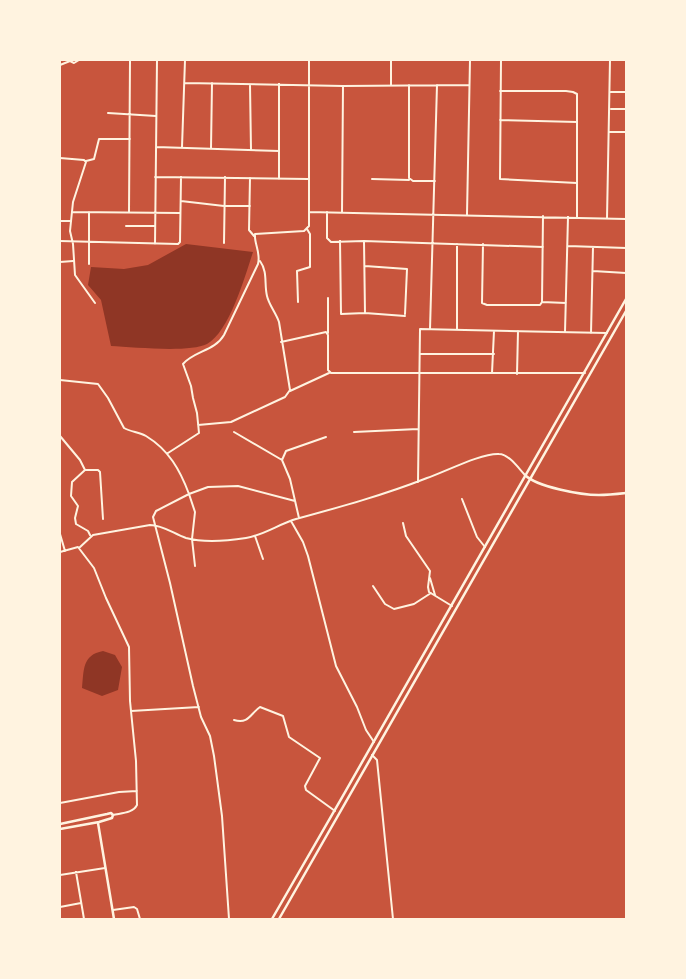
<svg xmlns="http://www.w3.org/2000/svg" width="686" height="979" font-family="Barlow,sans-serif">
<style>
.water{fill:#8f3625}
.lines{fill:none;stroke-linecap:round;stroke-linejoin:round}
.minor{stroke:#fff3e0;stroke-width:2}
.tertiary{stroke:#fff3e0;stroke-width:2.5}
</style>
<rect width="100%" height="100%" fill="#c8553d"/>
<path class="water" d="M186,244L253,252C245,276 230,331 207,344C189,353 133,347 111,346L101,300L88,285L91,267L124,269L148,265Z
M103,651L115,655L122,667L118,690L102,696L82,688C84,670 82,655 103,651Z"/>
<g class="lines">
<path class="minor" d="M501,60L500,179L577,183
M60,65L70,61L74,63L79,60
M185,83L343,86L469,85
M279,84V179
M250,85L251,150
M391,85V60
M409,85V178L413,181H435
M500,91H566L573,92L577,94V217
M611,92H626
M611,109H626
M108,113L156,116
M500,120L577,122
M609,132H626
M156,147L279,151
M182,147L185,60
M211,148L212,83
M60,158L84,160L86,162L73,202L70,231L73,244L75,275L95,303
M86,161L94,159L99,139H130
M155,177L308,179
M250,178L249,230L254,236
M372,179L409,180
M181,201L224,206H250
M72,212L180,213
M89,212V264
M129,212L130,60
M309,212L626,219
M327,212V238L331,242L364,241L543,247
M342,212L343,86
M467,214L470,60
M607,218L610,60
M60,221H70
M126,226H155
M60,241L178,244L180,242L181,177
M340,241L341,314L365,313L405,316
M364,241L365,313
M224,243L225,177
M155,244L157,60
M483,244L482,303L487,305H540L542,302L543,216
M568,246L626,248
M60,262L73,261
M365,266L407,269L405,314
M593,271L626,273
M298,302L297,271L310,267V234L307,229
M542,302L566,303
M430,329L437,85
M457,329V244
M565,332L568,217
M328,333V298
M591,333L593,247
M281,342L326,332L328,335V370L331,373H585
M421,354H494
M492,373L494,331
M517,374L518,331
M60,380L98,384L108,398L124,428C131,432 139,432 146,436C169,450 180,470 189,494L208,487L238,486L295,501
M290,391L329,373
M198,425L231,422L285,397L290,390L279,322C276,313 269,305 267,296C264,284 268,272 260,261
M234,432L282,460L290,479L299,518
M354,432L418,429
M60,436L80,460L85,470H98L100,472L103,519
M168,453L199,433L197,413L193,398L191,386L183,364C194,351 215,351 224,335L258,264C261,253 254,244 255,234L304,231L309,226V60
M282,460L286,451L326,437
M85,470L72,482L71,496L78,506L75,518L76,524L88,531L90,535
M418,482L420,329L607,333
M462,499L477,537L485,547
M291,521L303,542L308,556L336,666L357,707L366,730L374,742
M403,523L406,536L430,571L428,587L429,592L452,606
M60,534L65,551
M255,536L263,559
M79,548L93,535L150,525C163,525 174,534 186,538C204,543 227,541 246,538C264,535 279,524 296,519C340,507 384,495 427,478C445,472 481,453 499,454C509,454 519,469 525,475
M60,552L78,547L94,568L106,598L129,647L130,701L136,761L137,805C133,813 122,813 113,815
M195,566L192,539L195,512L189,494L156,511L153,517L170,583L193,686L201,717L210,736L214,756L222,816L229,919
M430,578L435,595
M373,586L385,604L394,609L414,604L431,593
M131,711L199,707
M234,720C249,724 250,714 260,707L283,716L289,737L320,758L305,786L306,790L335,811
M372,755L377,760L393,919
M60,803L119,792L137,791
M76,872L84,919
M60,875L105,868
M60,907L81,903
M113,910L134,907L137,909L140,919"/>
<path class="tertiary" d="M525,475C537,487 581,495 599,495C608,495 617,494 626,493
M98,823L114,919
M60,824L107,814L111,813L113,815
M60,829L99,822L112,818L113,815
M272,919C391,713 508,506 626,299
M279,919L626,311"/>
</g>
<rect width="686" height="979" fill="none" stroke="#fff3e0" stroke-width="122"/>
</svg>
